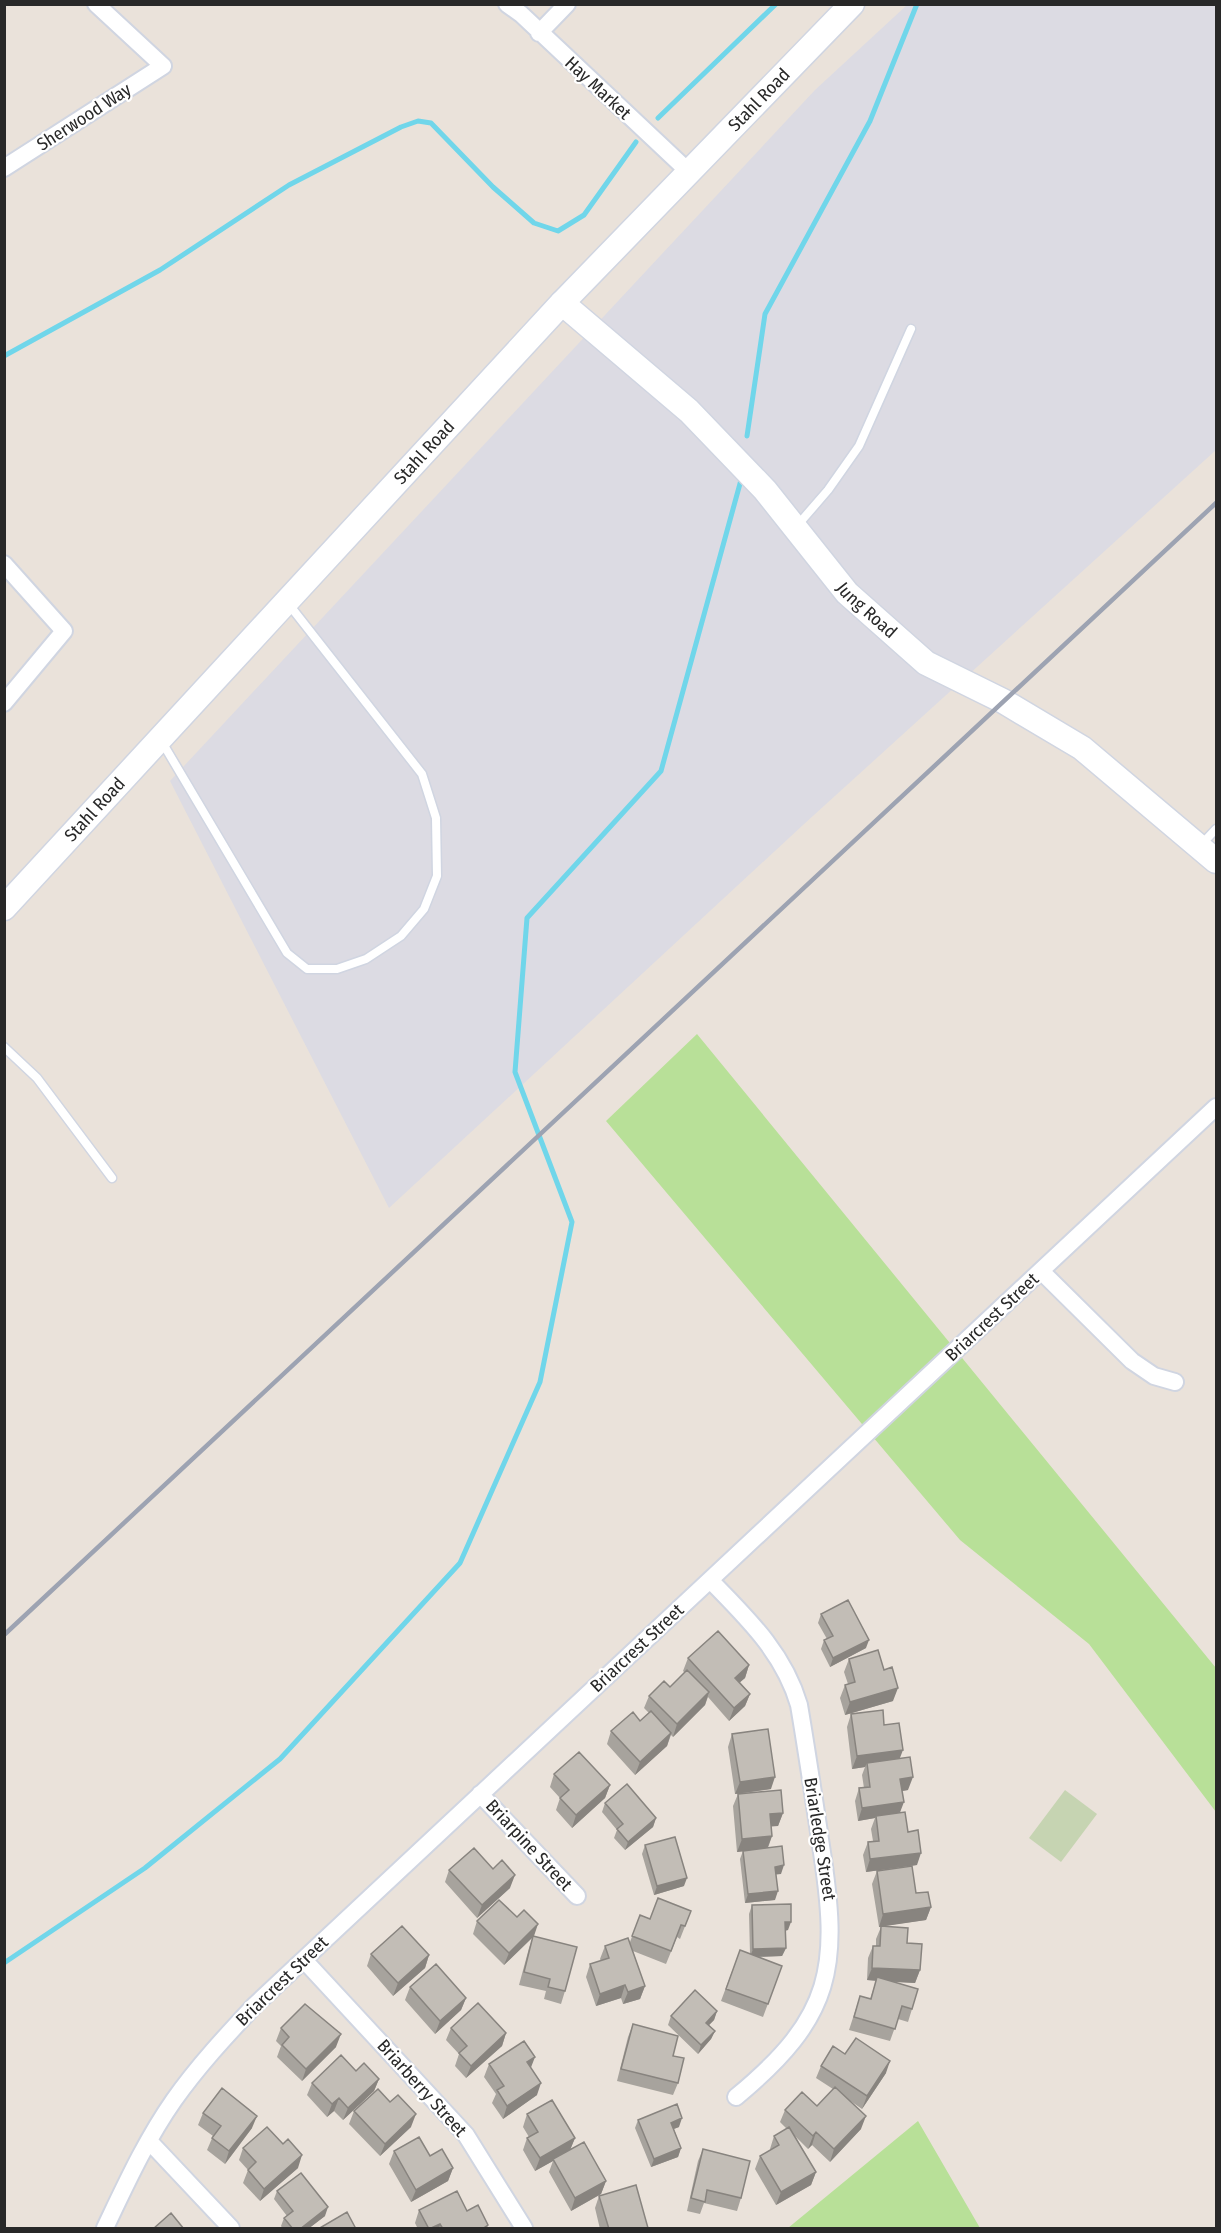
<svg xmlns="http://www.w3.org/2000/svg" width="1221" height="2233" font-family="'Fira Sans Condensed',sans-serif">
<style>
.industrial{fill:#dcdbe3}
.green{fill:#b8e098}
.cemetery{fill:#c6d4b2}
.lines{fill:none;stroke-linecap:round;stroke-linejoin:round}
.stream{stroke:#70d6ea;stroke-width:5}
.lane-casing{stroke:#d0d5e1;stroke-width:11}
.street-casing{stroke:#d0d5e1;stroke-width:20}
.secondary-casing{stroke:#d0d5e1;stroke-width:27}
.lane{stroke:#fff;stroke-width:8}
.street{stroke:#fff;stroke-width:16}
.secondary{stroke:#fff;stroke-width:24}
.rail{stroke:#9da3b2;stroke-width:4.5}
.wall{fill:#a7a39d}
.shaded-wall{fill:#88847f}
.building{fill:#c2bdb6;stroke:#88847f;stroke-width:1.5}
.labels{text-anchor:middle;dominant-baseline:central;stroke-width:4.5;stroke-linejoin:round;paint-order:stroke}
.street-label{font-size:18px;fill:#282828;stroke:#fff}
</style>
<rect width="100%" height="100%" fill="#eae2da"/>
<path class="industrial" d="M907,5H1216V450L803,825L389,1208L170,781L815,90Z"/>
<path class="green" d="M697,1034L1216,1668V1812L1089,1644L960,1540L606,1121Z
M918,2121L980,2228H788Z"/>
<path class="cemetery" d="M1065,1790L1097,1814L1061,1862L1029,1838Z"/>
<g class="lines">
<path class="stream" d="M658,118L776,4
M4,356L160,270L289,185L401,127L418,121L431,123L493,187L534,223L558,231L584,215L636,142
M747,436L765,314L870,121L917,4
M4,1963L145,1868L280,1759L460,1563L540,1382L572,1222L515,1072L527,918L661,771L741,480"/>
<g class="lane-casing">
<path id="lane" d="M796,527L828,490L859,446L911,329
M162,742L287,953L307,969H337L366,959L401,936L424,909L437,876L436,818L422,774L287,602
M1200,846L1216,829
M4,1047L37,1078L112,1178"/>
</g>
<g class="street-casing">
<path id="street" d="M507,4L521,14L689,172
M539,33L567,4
M4,168L163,66L96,4
M4,564L64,631L4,703
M1041,1271L1132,1361L1154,1376L1175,1382
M710,1580C747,1618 784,1653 799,1705C807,1752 814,1799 821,1846C840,1967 834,2016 736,2097
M480,1794L577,1896
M304,1960L466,2135L524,2228
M149,2141L231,2228
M105,2228C126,2184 146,2140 174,2100C198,2066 226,2036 254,2006L1216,1107"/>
</g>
<g class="secondary-casing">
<g id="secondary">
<path id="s1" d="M562,303L689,411L765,490L847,593L926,663L1003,701L1082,748L1216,861"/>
<path id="s2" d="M4,908L562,303L852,4"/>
</g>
</g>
<use href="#lane" class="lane"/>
<use href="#street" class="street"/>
<use href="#secondary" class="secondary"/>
<path class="rail" d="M4,1635L1216,503"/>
</g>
<path class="wall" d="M821,1614L866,1648L830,1667L821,1649L824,1640L827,1639L818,1623Z
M688,1658L749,1665L745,1678L740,1682L750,1694L745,1706L729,1721L708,1697L705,1705L673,1737L671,1735L667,1746L635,1775L607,1744L611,1731L640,1721L649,1713L644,1708L649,1696L670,1687L685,1673L683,1671Z
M849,1659L893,1701L845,1715L840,1698L845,1685L848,1684L844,1672Z
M851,1714L884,1725L900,1758L908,1790L902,1791L900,1813L908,1832L917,1865L866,1872L863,1855L868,1842L873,1841L871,1829L875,1818L858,1821L855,1801L859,1788H864L862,1775L865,1767L852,1769L847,1727Z
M732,1734L771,1789L745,1793L783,1813L778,1826H771L772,1836L768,1848L781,1874H776L775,1900L745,1903L740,1859L743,1851L737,1852L733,1806L738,1794H735L728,1747Z
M554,1774L610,1785L605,1798L572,1828L556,1810L560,1798L550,1787Z
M605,1803L656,1818L653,1827L625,1850L614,1838L617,1830L602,1812Z
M645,1845L684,1886L654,1895L642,1854Z
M493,1869L510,1888L477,1918L445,1882L449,1870Z
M877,1871L916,1893L931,1907L926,1920L882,1926L907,1943L920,1970L915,1983L893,1982L912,2009L908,2022L898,2019L890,2041L849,2030L860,1996L870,1999L876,1981L867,1980L868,1958L873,1946H876V1939L881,1927H879L872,1884Z
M752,1905L788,1930L785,1931L786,1948L782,1956L759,1957L782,1966L763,2017L721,2001L740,1950L750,1954L749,1914Z
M691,1911L680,1939L677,1937L666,1964L633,1951L645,1986L640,1999L623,2004L621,1998L596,2006L586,1977L590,1964L601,1961L600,1959L605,1946L630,1942L640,1915L650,1919Z
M477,1921L534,1936L565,1991L561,2004L544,1999L546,1991L519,1985L529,1948L533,1937L504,1965L473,1934Z
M371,1954L429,1955L425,1968L393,1996L367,1966Z
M410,1987L466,1998L461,2010L435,2034L405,2000Z
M717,2011L714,2020L709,2025L715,2031L711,2039L698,2054L668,2025L671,2016Z
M633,2024L673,2056L678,2083L673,2095L617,2081L628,2037Z
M281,2028L336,2047L302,2081L277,2057L281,2046L276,2041Z
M451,2028L506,2033L502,2046L466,2078L455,2066L459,2054L446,2040Z
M845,2054L886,2073L862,2109L849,2100L861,2129L830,2162L812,2145L808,2149L795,2136L816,2172L811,2185L776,2205L755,2169L760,2156L771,2150L770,2149L774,2136L787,2129L780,2122L785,2110L817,2106L833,2089L816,2078L821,2066Z
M489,2064L531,2068L537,2095L503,2119L492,2103L496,2094L484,2077Z
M356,2071L379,2079L374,2091L343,2120L334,2111L327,2117L307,2095L312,2083Z
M354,2111L411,2127L380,2156L349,2124Z
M203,2113L252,2128L225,2164L207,2150L213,2136L198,2125Z
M527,2114L575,2138L570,2150L606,2181L601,2194L571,2211L549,2172L553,2161L535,2171L523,2150L527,2138L529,2137L523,2127Z
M638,2120L679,2127L674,2129L681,2148L678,2157L651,2167L635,2128Z
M243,2148L298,2168L260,2201L243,2183L248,2170L239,2160Z
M703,2149L741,2198L737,2211L704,2203L700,2214L687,2211L698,2161Z
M394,2151L453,2168L448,2181L411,2202L389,2164Z
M277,2191L325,2216L308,2229H283L281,2226L284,2218L287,2216L274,2199Z
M599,2196L648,2228V2229H600L595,2208Z
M419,2210L467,2211L488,2225L487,2229H418L415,2223Z"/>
<path class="shaded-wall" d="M869,1640L866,1648L830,1667L833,1658Z
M749,1665L745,1678L731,1690L735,1678Z
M898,1688L893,1701L845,1715L850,1702Z
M709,1692L705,1705L673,1737L677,1724Z
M750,1694L745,1706L729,1721L734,1708Z
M671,1733L667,1746L635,1775L640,1762Z
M903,1750L898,1763H867L865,1767L852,1769L857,1756Z
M775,1777L771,1789L735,1794L740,1782Z
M913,1777L908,1790L896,1792L900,1779Z
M610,1785L605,1798L572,1828L576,1815Z
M904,1802L899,1815L876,1816L875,1818L858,1821L862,1808Z
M783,1813L778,1826L765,1827L770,1814Z
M656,1818L653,1827L625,1850L628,1842Z
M772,1836L767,1849L737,1852L742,1839Z
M921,1853L917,1865L866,1872L870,1859Z
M784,1865L781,1874L772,1875L775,1867Z
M515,1875L510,1888L477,1918L482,1905Z
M687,1878L684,1886L654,1895L657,1886Z
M778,1891L775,1900L745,1903L748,1894Z
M931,1907L926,1920L879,1927L883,1914Z
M785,1922H791L788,1930L782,1931Z
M538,1924L534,1936L504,1965L509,1953Z
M786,1948L782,1956L750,1957L753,1949Z
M429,1955L425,1968L393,1996L398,1983Z
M872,1968L920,1970L915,1983L867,1980Z
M625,1985L621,1998L596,2006L600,1994Z
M645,1986L640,1999L623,2004L628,1992Z
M466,1998L461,2010L435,2034L440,2021Z
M717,2011L714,2020L703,2031L706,2023Z
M715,2031L711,2039L698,2054L701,2045Z
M506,2033L502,2046L466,2078L471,2066Z
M341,2034L336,2047L302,2081L306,2069Z
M535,2057L530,2070L527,2062Z
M890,2061L886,2073L862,2109L867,2096Z
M379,2079L374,2091L343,2120L348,2108Z
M541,2083L537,2095L503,2119L507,2106Z
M339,2098L334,2111L327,2117L332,2104Z
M416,2114L411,2127L380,2156L385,2144Z
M257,2116L252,2128L225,2164L229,2151Z
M866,2116L861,2129L830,2162L834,2149Z
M682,2118L679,2127L668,2131L671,2123Z
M816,2132L812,2145L808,2149L813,2136Z
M575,2138L570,2150L553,2159V2161L535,2171L540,2158Z
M681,2148L678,2157L651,2167L654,2159Z
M302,2155L298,2168L260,2201L264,2189Z
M453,2168L448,2181L411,2202L416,2190Z
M816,2172L811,2185L776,2205L781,2192Z
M606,2181L601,2194L571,2211L575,2198Z
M328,2207L325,2216L308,2229H300Z
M440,2224L439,2229H431Z"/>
<path class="building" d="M848,1600L869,1640L833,1658L824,1640L833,1636L821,1614Z
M718,1631L749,1665L735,1678L750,1694L734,1708L688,1658Z
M878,1650L884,1670L892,1667L898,1688L850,1702L845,1685L855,1682L849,1659Z
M687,1670L709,1692L677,1724L649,1696L664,1681L670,1687Z
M883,1710L884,1725L899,1723L903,1750L857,1756L851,1714Z
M651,1711L671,1733L640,1762L611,1731L633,1712L640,1721Z
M768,1729L775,1777L740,1782L732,1734Z
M579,1752L610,1785L576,1815L560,1798L569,1790L554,1774Z
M910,1757L913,1777L900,1779L904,1802L862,1808L859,1788L870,1787L867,1763Z
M627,1784L656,1818L628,1842L617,1829L623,1824L605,1803Z
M781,1790L783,1813L770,1814L772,1836L742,1839L738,1794Z
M905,1812L908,1832L918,1830L921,1853L870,1859L868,1842L879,1841L876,1816Z
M675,1837L687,1878L657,1886L645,1845Z
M782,1846L784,1865L775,1867L778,1891L748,1894L743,1851Z
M474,1848L493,1869L502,1860L515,1875L482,1905L449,1870Z
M912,1866L916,1893L928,1892L931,1907L883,1914L877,1871Z
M658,1898L691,1911L685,1926L681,1925L671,1951L632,1936L640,1915L650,1919Z
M499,1900L517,1917L524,1910L538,1924L509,1953L477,1921Z
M791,1904V1922H785L786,1948L753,1949L752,1905Z
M402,1926L429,1955L398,1983L371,1954Z
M881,1926L908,1928L907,1943L922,1944L920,1970L872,1968L873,1946H880Z
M533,1936L577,1947L565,1991L548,1987L550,1979L524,1972Z
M628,1938L645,1986L628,1992L625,1985L600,1994L590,1964L609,1958L605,1946Z
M740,1950L782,1966L768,2004L726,1989Z
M436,1964L466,1998L440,2021L410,1987Z
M877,1977L918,1989L912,2009L902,2006L895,2029L854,2017L860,1996L871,1999Z
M695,1990L717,2011L706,2023L715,2031L701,2045L671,2016Z
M478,2003L506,2033L471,2066L459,2053L467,2046L451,2028Z
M305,2004L341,2034L306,2069L282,2045L289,2037L281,2028Z
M633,2024L678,2036L673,2056L684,2058L678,2083L621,2069Z
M856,2038L890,2061L867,2096L821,2066L833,2046L845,2054Z
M524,2041L535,2057L527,2062L541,2083L507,2106L497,2090L504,2086L489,2064Z
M341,2055L356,2071L364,2063L379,2079L348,2108L339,2098L332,2104L312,2083Z
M835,2087L866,2116L834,2149L816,2132L813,2136L785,2110L802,2092L817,2106Z
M222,2088L257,2116L229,2151L212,2138L221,2126L203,2113Z
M378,2089L390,2102L398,2095L416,2114L385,2144L354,2111Z
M552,2100L575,2138L540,2158L527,2138L538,2132L527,2114Z
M677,2104L682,2118L671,2123L681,2148L654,2159L638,2120Z
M267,2127L283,2144L288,2139L302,2155L264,2189L248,2170L256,2162L243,2148Z
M789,2127L816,2172L781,2192L760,2156L779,2145L774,2136Z
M419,2137L430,2156L442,2149L453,2168L416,2190L394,2151Z
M584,2142L606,2181L575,2198L553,2159Z
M703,2149L750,2161L741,2198L707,2190L705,2202L691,2198Z
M301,2173L328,2207L300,2229H293L284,2218L293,2211L277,2191Z
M636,2185L648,2228L609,2229L599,2196Z
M457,2191L467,2211L478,2205L488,2225L482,2229H443L440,2224L429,2229L419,2210Z
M347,2212L356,2229H318Z
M171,2213L184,2229H153Z"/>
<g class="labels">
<g class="street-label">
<text transform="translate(598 88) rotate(43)">Hay Market</text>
<text stroke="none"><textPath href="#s2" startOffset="1106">Stahl Road</textPath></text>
<text transform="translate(84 117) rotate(-33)">Sherwood Way</text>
<text stroke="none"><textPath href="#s2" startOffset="620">Stahl Road</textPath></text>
<text stroke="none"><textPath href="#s1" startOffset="434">Jung Road</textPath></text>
<text stroke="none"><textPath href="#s2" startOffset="134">Stahl Road</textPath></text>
<text transform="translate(992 1317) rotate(-43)">Briarcrest Street</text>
<text transform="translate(637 1648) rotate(-43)">Briarcrest Street</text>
<text transform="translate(820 1839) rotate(81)">Briarledge Street</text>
<text transform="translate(529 1845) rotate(47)">Briarpine Street</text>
<text transform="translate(282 1981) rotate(-44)">Briarcrest Street</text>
<text transform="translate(422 2088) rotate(48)">Briarberry Street</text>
</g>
</g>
<rect width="1221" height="2233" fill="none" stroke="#282828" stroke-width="12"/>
</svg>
